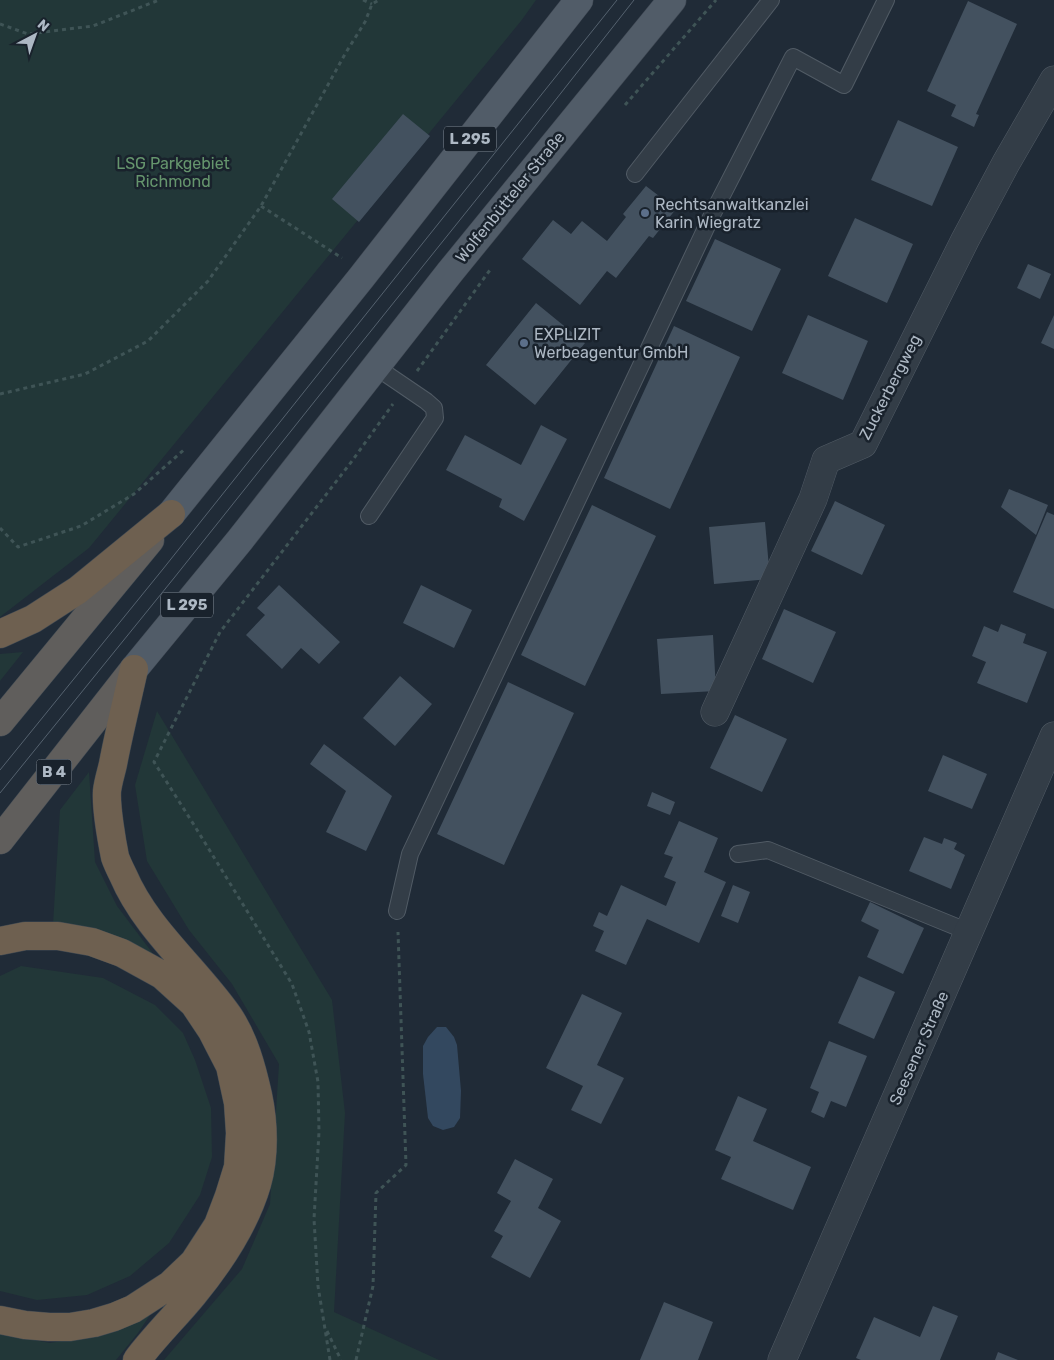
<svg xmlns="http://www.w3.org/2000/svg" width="1054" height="1360" font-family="Rubik,sans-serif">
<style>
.green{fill:#223738}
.water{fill:#33485f}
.building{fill:#43515f}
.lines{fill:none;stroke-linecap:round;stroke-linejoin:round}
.service-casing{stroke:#515b65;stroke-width:18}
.minor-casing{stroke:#515b65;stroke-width:29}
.primary-casing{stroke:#3d4651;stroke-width:29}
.trunk-casing{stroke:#3e4852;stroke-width:29}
.motorway-casing{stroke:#3e4852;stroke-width:29}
.path{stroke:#3f5456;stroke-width:3;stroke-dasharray:4 4;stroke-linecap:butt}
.service{stroke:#333d47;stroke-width:16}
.minor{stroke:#333d47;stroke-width:28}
.primary{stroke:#515c68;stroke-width:28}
.trunk{stroke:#605e5c;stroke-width:28}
.motorway{stroke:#6e6050;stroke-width:28}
.tram{stroke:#55626f;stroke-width:1}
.service-dot{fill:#5c6f8a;stroke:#19222c;stroke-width:2}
.labels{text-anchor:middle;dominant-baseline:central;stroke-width:5;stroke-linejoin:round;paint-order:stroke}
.shield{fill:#19222c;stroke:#818b96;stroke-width:1}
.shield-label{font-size:15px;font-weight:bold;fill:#adb8c4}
.park-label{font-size:16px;fill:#65956d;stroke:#19222c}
.street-label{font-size:16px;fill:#adb8c4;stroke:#19222c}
.poi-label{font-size:16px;fill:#adb8c4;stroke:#19222c;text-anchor:start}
</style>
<rect width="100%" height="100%" fill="#202b37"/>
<path class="green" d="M0,0H536L521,21L89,548L0,617Z
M23,652L0,681V654Z
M157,711L332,1000L345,1113L334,1312L439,1360H164L242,1269L270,1204L279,1064L232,984L189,930L147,861L135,785Z
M89,772L95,862L117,906L157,959L53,924L60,810Z
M21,966L103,978L155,1005L183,1033L195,1060L211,1108L212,1157L200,1195L169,1243L130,1276L87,1295L37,1300L0,1291V976Z
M154,1309L138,1333L116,1360H0V1333L50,1343L83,1337Z"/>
<path class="water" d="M437,1027H446L454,1037L457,1045L461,1091L460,1118L454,1127L443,1130L433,1126L428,1118L423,1074V1046L428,1037Z"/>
<path class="building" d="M968,1L1017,24L976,114L979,115L974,127L951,116L956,105L927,91Z
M403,114L430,136L359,222L332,199Z
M898,120L958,147L932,206L871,180Z
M646,186L676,209L653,238L649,236L616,278L607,271L580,305L522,259L553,220L571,234L582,221L607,241L626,217L623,214Z
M855,218L913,244L887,303L828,276Z
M715,239L781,269L752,331L686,301Z
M1028,264L1051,274L1040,299L1017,288Z
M536,303L585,343L535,405L486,365Z
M808,315L868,341L843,400L782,373Z
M1054,315V349L1041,343Z
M674,326L740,357L670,509L604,478Z
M541,425L567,439L524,521L499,507L502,499L446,470L465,435L521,465Z
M1009,489L1048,505L1036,535L1001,507Z
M835,501L885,525L862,575L811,551Z
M592,505L656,536L585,686L521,655Z
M1047,512L1054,515V609L1013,592Z
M765,522L770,579L714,584L709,527Z
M279,585L340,642L319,664L301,648L282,669L246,635L265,615L257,608Z
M421,585L472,610L454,648L403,623Z
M784,609L836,632L813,683L762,659Z
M1001,624L1026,634L1023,643L1047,652L1027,703L977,683L986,662L972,656L984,626L998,632Z
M713,635L716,691L661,694L657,639Z
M400,676L432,704L395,746L363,718Z
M508,682L574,713L504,865L437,834Z
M735,715L787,739L762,792L710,768Z
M324,744L392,796L366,851L326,832L346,791L310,764Z
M943,755L987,774L972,809L928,791Z
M652,792L675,802L670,815L647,806Z
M679,821L718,838L704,872L726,882L699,943L647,919L626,965L595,951L604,931L593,926L599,912L607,916L621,885L666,906L676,882L664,877L673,857L664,854Z
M924,837L942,844L944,838L957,843L954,849L965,855L951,889L909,871Z
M733,885L750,892L738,923L721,916Z
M870,902L924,928L903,974L867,957L879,930L861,921Z
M859,976L895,992L874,1039L838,1023Z
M582,994L622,1013L597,1065L624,1078L601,1124L571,1110L583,1086L546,1068Z
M829,1041L867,1056L846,1107L831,1101L824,1118L811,1112L819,1092L810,1088Z
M738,1096L767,1109L753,1141L811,1167L793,1210L721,1179L731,1157L715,1150Z
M515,1159L553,1179L538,1208L561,1221L530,1278L491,1257L503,1236L494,1231L511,1201L497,1193Z
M664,1302L713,1322L698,1360H640Z
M933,1306L958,1316L940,1360H861L856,1358L874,1317L920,1337Z
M998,1352L1018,1360H995Z"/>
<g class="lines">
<g class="service-casing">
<path id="service" d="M635,174L771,0
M369,516L435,418L434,408L426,401L376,367
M738,854L768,850L969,932
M397,911L410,854L713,213L793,57L844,85L886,0"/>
</g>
<g class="minor-casing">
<path id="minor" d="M715,712L813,499L826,460L863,444L965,240L1006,163L1054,80
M782,1360L1054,736"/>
</g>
<g class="primary-casing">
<path id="primary" d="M171,514L361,278L579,0
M134,669L240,540L450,272L672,0"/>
</g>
<g class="trunk-casing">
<path id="trunk" d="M0,722L150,540
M0,840L134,669"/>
</g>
<g class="motorway-casing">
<path id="motorway" d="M0,634L33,619L78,590L171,514
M134,669C127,701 119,732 113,764C111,773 108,782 107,791C106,807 112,842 115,857C117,863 120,869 123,875C146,929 194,967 228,1015C244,1038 252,1068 258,1095C264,1123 265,1156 257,1184C245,1225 220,1262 193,1295C175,1317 154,1337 137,1360
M0,941L25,936H58L92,942L122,953L162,975L194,1004L212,1031L230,1066L238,1103L240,1133L238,1167L229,1196L218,1225L194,1262L170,1285L133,1309L114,1317L94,1323L70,1327H49L25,1325L0,1320"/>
</g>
<path class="path" d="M363,0L372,4
M0,24L28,34L93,26L159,0
M625,105L716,0
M261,206L342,258
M417,371L490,270
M0,394L85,374L148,341L208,281L261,206L345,54L365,22L372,4L379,0
M0,528L18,547L81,526L134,494L186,448
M327,1331L341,1360
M330,1360L318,1286L314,1219L319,1132L318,1082L309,1032L292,984L194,825L154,762L220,632L352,461L393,404
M356,1360L373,1286L376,1193L406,1165L398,932"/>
<use href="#service" class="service"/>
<use href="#minor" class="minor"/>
<use href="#primary" class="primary"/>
<use href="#trunk" class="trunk"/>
<use href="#motorway" class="motorway"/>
<path class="tram" d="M0,770L163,569L315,378L617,0
M0,793L174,578L326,387L528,135L634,0"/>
</g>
<g class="service-dot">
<circle cx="645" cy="213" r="5"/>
<circle cx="524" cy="343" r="5"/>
</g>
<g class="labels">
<g class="shield">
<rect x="444" y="126.5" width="52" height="25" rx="4"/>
<rect x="161" y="592.5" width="52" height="25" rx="4"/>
<rect x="36.5" y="759.5" width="35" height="25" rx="4"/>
</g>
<g class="shield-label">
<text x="470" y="139">L 295</text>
<text x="187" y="605">L 295</text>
<text x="54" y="772">B 4</text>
</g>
<g class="park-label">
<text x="173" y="163">LSG Parkgebiet<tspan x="173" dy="18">Richmond</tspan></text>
</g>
<g class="street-label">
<text transform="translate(510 197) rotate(-51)">Wolfenbütteler Straße</text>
<text transform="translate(890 387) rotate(-63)">Zuckerbergweg</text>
<text transform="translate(919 1048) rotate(-66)">Seesener Straße</text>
</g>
<g class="poi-label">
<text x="655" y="204">Rechtsanwaltkanzlei<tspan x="655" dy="18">Karin Wiegratz</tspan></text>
<text x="534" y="334">EXPLIZIT<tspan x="534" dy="18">Werbeagentur GmbH</tspan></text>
</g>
</g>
<g transform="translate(35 35) rotate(41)" stroke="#19222c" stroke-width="4" paint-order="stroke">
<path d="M0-4L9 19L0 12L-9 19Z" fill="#adb8c4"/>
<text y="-8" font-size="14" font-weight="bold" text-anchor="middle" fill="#adb8c4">N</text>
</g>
</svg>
